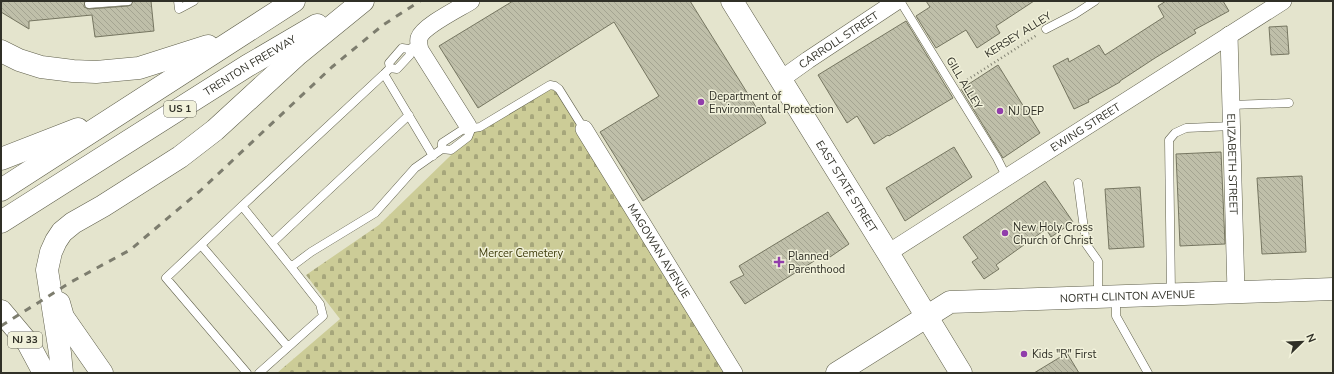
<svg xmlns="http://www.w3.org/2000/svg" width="1334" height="374" font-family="'Nunito Sans',sans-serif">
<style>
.cemetery{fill:url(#cemetery-stones)}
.building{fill:url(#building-back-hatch);stroke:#767661}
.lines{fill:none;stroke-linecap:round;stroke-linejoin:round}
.lane-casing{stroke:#5f5f4b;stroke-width:9}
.street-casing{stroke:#5f5f4b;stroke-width:18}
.secondary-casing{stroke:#5f5f4b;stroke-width:23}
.primary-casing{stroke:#5f5f4b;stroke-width:23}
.highway-casing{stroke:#5f5f4b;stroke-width:23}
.path{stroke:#828272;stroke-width:2.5;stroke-dasharray:1 3;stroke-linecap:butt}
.lane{stroke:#fff;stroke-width:8}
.street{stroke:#fff;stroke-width:17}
.secondary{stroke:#fff;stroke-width:22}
.primary{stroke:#fff;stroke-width:22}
.highway{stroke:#fff;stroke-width:22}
.rail{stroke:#7d7d6e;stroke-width:3;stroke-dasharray:7 7;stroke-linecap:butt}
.poi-dot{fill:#913dab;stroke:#f1f1da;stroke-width:1.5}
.labels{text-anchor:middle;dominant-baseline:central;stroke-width:3;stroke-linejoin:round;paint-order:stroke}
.shield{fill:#f1f1da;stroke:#6a6a5d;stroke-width:1}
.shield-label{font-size:10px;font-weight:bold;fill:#303027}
.street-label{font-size:11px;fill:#303027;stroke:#f1f1da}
.poi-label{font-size:11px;fill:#303027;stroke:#f1f1da;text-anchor:start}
.park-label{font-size:11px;fill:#3f3d0c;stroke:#f1f1da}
</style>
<defs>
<pattern id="cemetery-stones" width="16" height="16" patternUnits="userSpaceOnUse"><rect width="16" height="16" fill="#cccc97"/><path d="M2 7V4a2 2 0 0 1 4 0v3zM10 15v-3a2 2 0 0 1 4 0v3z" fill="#a6a67b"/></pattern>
<pattern id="building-back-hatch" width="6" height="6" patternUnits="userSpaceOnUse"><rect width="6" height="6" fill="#bfbfa9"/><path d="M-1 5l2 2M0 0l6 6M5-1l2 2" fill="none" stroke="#a4a491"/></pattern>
</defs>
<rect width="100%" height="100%" fill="#e4e4cd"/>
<path class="cemetery" d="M555,86L734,373H277L340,319L306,275L379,225L480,127Z"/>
<path class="building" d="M1,1H85L84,7L89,9L128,6L131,5L133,1H151L154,31L95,37L92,15L29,21V29L1,12Z
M513,1H690L766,123L643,201L600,132L659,96L614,22L478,108L439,46Z
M926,1H1034L996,26L1000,33L977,48L966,30L936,48L916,16L930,7Z
M1166,1H1223L1229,11L1194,30L1196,33L1155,58L1120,81V82L1088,100L1089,102L1074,109L1053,66L1068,58L1069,62L1099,45L1105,55L1164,17L1158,6Z
M906,21L953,98L889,136L888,135L874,144L857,116L847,123L818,75Z
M1287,26L1289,54L1271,55L1269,27Z
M998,65L1040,133L1003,158L961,89Z
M954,147L972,177L905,221L886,188Z
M1221,152L1225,244L1180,246L1176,154Z
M1302,176L1306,252L1262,254L1257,178Z
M1045,181L1073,222L1051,237L1046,229L996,265L999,269L984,279L972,262L978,258L963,237Z
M1140,187L1144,247L1109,249L1105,189Z
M828,212L849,244L830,257L827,253L745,304L730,282L744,275L739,266Z
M1067,353L1079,373H1034Z"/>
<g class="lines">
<g class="lane-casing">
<path id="lane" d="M178,1L179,9L194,1
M900,1L997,158L1007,178
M89,4L128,1
M1046,29L1075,14L1095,1
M390,68L389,63L402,48L409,49L413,47
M384,74L433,156
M1231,105L1289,103
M468,126L474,128L480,127L550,85L555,86L559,89L584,129
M442,149V143L462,130L472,128
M1078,183L1086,244L1098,261V296
M242,206L291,267
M272,243L409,115
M201,245L288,347
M1171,294L1169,140L1175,133L1186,128L1232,126
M1116,297V316L1148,373
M247,373L166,278L242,206L384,74L390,68L397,69L410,55L409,49
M259,373L323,316L320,304L291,267L311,252L375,213L415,168L442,149L451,150L468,137L472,127"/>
</g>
<g class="street-casing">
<g id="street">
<path id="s1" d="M1229,35L1236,292"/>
<path id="s2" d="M780,80L808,60L897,1"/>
<path d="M468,126L420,50C419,46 418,42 419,38C423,26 460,8 471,1"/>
<path id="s3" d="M584,129L734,373"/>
<path id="s4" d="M888,253L1283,1"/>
</g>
</g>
<g class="secondary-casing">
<g id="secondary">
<path id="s5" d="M732,1L888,253L961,373"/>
<path id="s6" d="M837,373L950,302L1333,289"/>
</g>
</g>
<g class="primary-casing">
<path id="primary" d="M1,311L28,343L44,373"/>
</g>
<g class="highway-casing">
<g id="highway">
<path d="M1,51L19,60L41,67L73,71L96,72L139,68L208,46"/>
<path d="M1,159L78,129"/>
<path d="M1,190L294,1"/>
<path id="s7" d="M1,222L247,66L317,25"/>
<path d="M59,303L63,317L102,373"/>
<path d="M62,373L60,353L47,270L51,252L56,241L62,232L73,223L103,206L180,157L215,130L298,54L363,1"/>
</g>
</g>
<path class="path" d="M964,82L1037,35"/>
<use href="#lane" class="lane"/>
<use href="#street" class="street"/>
<use href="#secondary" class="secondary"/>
<use href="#primary" class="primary"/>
<use href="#highway" class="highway"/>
<path class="rail" d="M1,326L71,282L130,250L200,191L332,67L383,25L420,1"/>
</g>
<g class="poi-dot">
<circle cx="701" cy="102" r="4"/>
<circle cx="1000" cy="111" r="4"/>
<circle cx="1005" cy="233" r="4"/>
<path d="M777 256h4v4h4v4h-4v4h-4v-4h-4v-4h4z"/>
<circle cx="1024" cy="354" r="4"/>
</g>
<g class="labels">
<g class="shield">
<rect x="164" y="101" width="32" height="16" rx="3"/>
<rect x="8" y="332" width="34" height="16" rx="3"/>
</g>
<g class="shield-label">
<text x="180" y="109">US 1</text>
<text x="25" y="340">NJ 33</text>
</g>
<g class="street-label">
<text transform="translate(1018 35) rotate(-32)">KERSEY ALLEY</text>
<text stroke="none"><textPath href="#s2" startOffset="71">CARROLL STREET</textPath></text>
<text stroke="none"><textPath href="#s7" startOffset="294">TRENTON FREEWAY</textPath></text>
<text transform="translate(964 83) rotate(59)">GILL ALLEY</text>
<text stroke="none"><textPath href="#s4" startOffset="234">EWING STREET</textPath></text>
<text stroke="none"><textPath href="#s1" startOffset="129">ELIZABETH STREET</textPath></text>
<text stroke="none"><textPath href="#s5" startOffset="218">EAST STATE STREET</textPath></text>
<text stroke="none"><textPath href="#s3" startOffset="143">MAGOWAN AVENUE</textPath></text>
<text stroke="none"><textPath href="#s6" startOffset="311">NORTH CLINTON AVENUE</textPath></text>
</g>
<g class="poi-label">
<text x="709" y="96">Department of<tspan x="709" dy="13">Environmental Protection</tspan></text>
<text x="1008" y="111">NJ DEP</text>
<text x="1013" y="227">New Holy Cross<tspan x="1013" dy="13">Church of Christ</tspan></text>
<text x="788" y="256">Planned<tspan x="788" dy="13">Parenthood</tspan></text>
<text x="1032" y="354">Kids "R" First</text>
</g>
<g class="park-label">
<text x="521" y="253">Mercer Cemetery</text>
</g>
</g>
<rect width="1334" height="374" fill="none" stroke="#303027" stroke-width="4"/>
<g transform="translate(1302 342) rotate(67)" stroke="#f1f1da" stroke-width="3" paint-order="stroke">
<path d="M0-3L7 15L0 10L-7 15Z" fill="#303027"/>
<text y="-6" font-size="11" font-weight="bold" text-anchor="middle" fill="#303027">N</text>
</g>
</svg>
